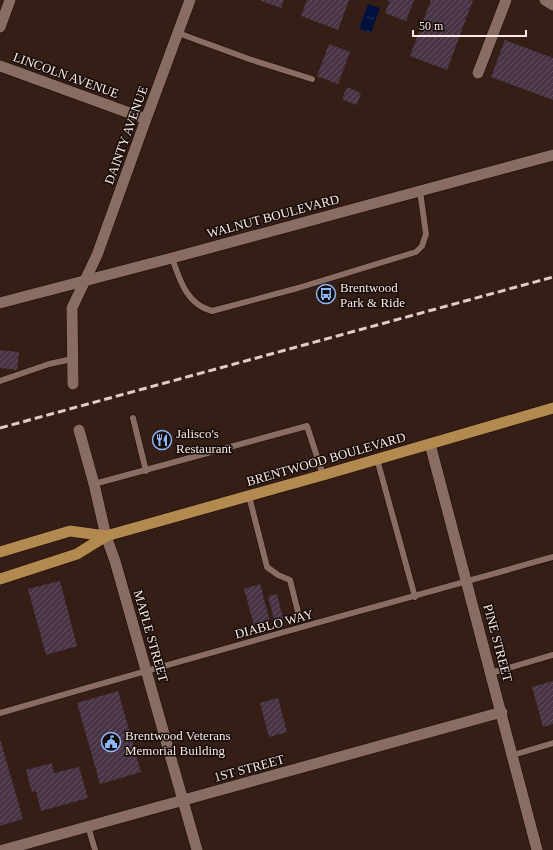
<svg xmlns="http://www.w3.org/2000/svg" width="553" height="850" font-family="'Times New Roman',serif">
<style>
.water{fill:url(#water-ripples)}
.building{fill:url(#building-hatch)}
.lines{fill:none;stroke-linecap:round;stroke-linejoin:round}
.service-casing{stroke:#1b0702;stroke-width:7}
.minor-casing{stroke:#1b0702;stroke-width:12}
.tertiary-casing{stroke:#1b0702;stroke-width:12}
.primary-casing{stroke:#1b0702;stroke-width:12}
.service{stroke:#896d63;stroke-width:6}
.minor{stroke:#896d63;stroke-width:11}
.tertiary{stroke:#896d63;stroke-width:11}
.primary{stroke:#b28a50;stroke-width:11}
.rail{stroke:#decec7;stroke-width:3;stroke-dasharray:8 4;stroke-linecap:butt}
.labels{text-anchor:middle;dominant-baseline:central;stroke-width:3;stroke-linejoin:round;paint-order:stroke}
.street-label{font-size:13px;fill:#faeae4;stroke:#150b08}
.poi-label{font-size:13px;fill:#faeae4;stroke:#150b08;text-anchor:start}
</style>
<defs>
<pattern id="water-ripples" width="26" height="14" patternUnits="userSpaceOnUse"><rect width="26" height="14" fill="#02103d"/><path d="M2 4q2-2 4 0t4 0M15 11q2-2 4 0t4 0" fill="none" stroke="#283359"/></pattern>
<pattern id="building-hatch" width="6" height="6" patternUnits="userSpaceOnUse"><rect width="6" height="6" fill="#483444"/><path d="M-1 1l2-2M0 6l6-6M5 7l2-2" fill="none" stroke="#63525f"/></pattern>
</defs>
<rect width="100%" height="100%" fill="#351e16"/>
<path class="water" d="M368,4L380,8L371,33L359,29Z"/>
<path class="building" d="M259,0H284L281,8Z
M307,0H349L338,30L301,16Z
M386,0H414L406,21L385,13L390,1Z
M431,0H473L447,70L410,56Z
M505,40L553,58V100L491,77Z
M329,44L350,52L338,84L317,76Z
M347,87L361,93L357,105L342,99Z
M0,350L19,352L17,370L0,368Z
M60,581L77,646L46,655L28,589Z
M260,584L270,621L254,625L244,589Z
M277,594L283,618L274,620L268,596Z
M553,681V724L543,727L532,687Z
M118,691L141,772L100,784L77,703Z
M278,698L287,732L269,737L260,703Z
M0,739L23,819L0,826Z
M52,763L54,773L79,767L88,798L41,811L36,791L32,792L26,770Z"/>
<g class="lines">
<g class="service-casing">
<path id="service" d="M178,33L249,59L312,79
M172,258C180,280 186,304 212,311L298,288L416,252L422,246L426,234L420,191
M0,381L49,364L72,359
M133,418L146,471
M377,459L415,597
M94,484L307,426L323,475
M249,496L267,567L278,575L290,580L298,612
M491,673L553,655
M0,713C184,659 369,609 553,557
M513,755L553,743
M88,826L95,850"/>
</g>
<g class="minor-casing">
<path id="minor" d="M545,0L553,5
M0,27L10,0
M0,66L146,119
M478,73L506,0
M73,384L72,308L97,255L146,119L190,0
M79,430L94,484L106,536L115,561L197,850
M430,444L537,850
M3,850L502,712"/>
</g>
<g class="tertiary-casing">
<path id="tertiary" d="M0,303L172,258L553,155"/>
</g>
<g class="primary-casing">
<path id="primary" d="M0,552L70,531L106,536
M0,579L77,554L106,536L323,475L553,408"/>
</g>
<use href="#service" class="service"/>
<use href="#minor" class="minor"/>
<use href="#tertiary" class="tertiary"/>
<use href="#primary" class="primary"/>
<path class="rail" d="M0,428L553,277"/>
</g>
<defs>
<g id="bus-ring" transform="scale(1)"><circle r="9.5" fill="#150b08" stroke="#8db9fc" stroke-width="1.5"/><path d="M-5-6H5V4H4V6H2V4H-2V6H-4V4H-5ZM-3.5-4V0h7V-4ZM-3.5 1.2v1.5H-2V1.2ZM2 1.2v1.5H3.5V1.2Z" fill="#8db9fc"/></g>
<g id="restaurant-ring" transform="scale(1)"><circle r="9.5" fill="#150b08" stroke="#8db9fc" stroke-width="1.5"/><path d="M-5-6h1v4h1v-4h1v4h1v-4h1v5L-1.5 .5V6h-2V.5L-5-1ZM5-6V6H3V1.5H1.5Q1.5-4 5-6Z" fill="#8db9fc"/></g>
<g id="civic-ring" transform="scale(1)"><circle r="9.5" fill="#150b08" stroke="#8db9fc" stroke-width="1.5"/><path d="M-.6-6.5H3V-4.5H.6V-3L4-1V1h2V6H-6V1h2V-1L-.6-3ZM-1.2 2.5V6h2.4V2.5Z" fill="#8db9fc"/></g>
</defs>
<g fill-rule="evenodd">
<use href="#bus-ring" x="326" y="294"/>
<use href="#restaurant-ring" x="162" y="440"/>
<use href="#civic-ring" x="111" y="742"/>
</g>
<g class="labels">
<g class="street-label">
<text transform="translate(66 75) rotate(20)">LINCOLN AVENUE</text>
<text transform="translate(126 135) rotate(-70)">DAINTY AVENUE</text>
<text transform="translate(273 216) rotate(-15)">WALNUT BOULEVARD</text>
<text transform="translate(326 459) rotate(-16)">BRENTWOOD BOULEVARD</text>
<text transform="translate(274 624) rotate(-15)">DIABLO WAY</text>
<text transform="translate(151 636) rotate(74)">MAPLE STREET</text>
<text transform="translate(498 643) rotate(75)">PINE STREET</text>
<text transform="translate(249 768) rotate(-15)">1ST STREET</text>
</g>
<g class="poi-label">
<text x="340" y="287">Brentwood<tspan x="340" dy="15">Park &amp; Ride</tspan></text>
<text x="176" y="433">Jalisco's<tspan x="176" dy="15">Restaurant</tspan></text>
<text x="125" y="735">Brentwood Veterans<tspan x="125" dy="15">Memorial Building</tspan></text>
</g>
</g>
<path d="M413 30v6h113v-6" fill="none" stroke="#faeae4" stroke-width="2"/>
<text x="419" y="30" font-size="12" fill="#faeae4" stroke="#150b08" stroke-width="3" paint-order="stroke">50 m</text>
</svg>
